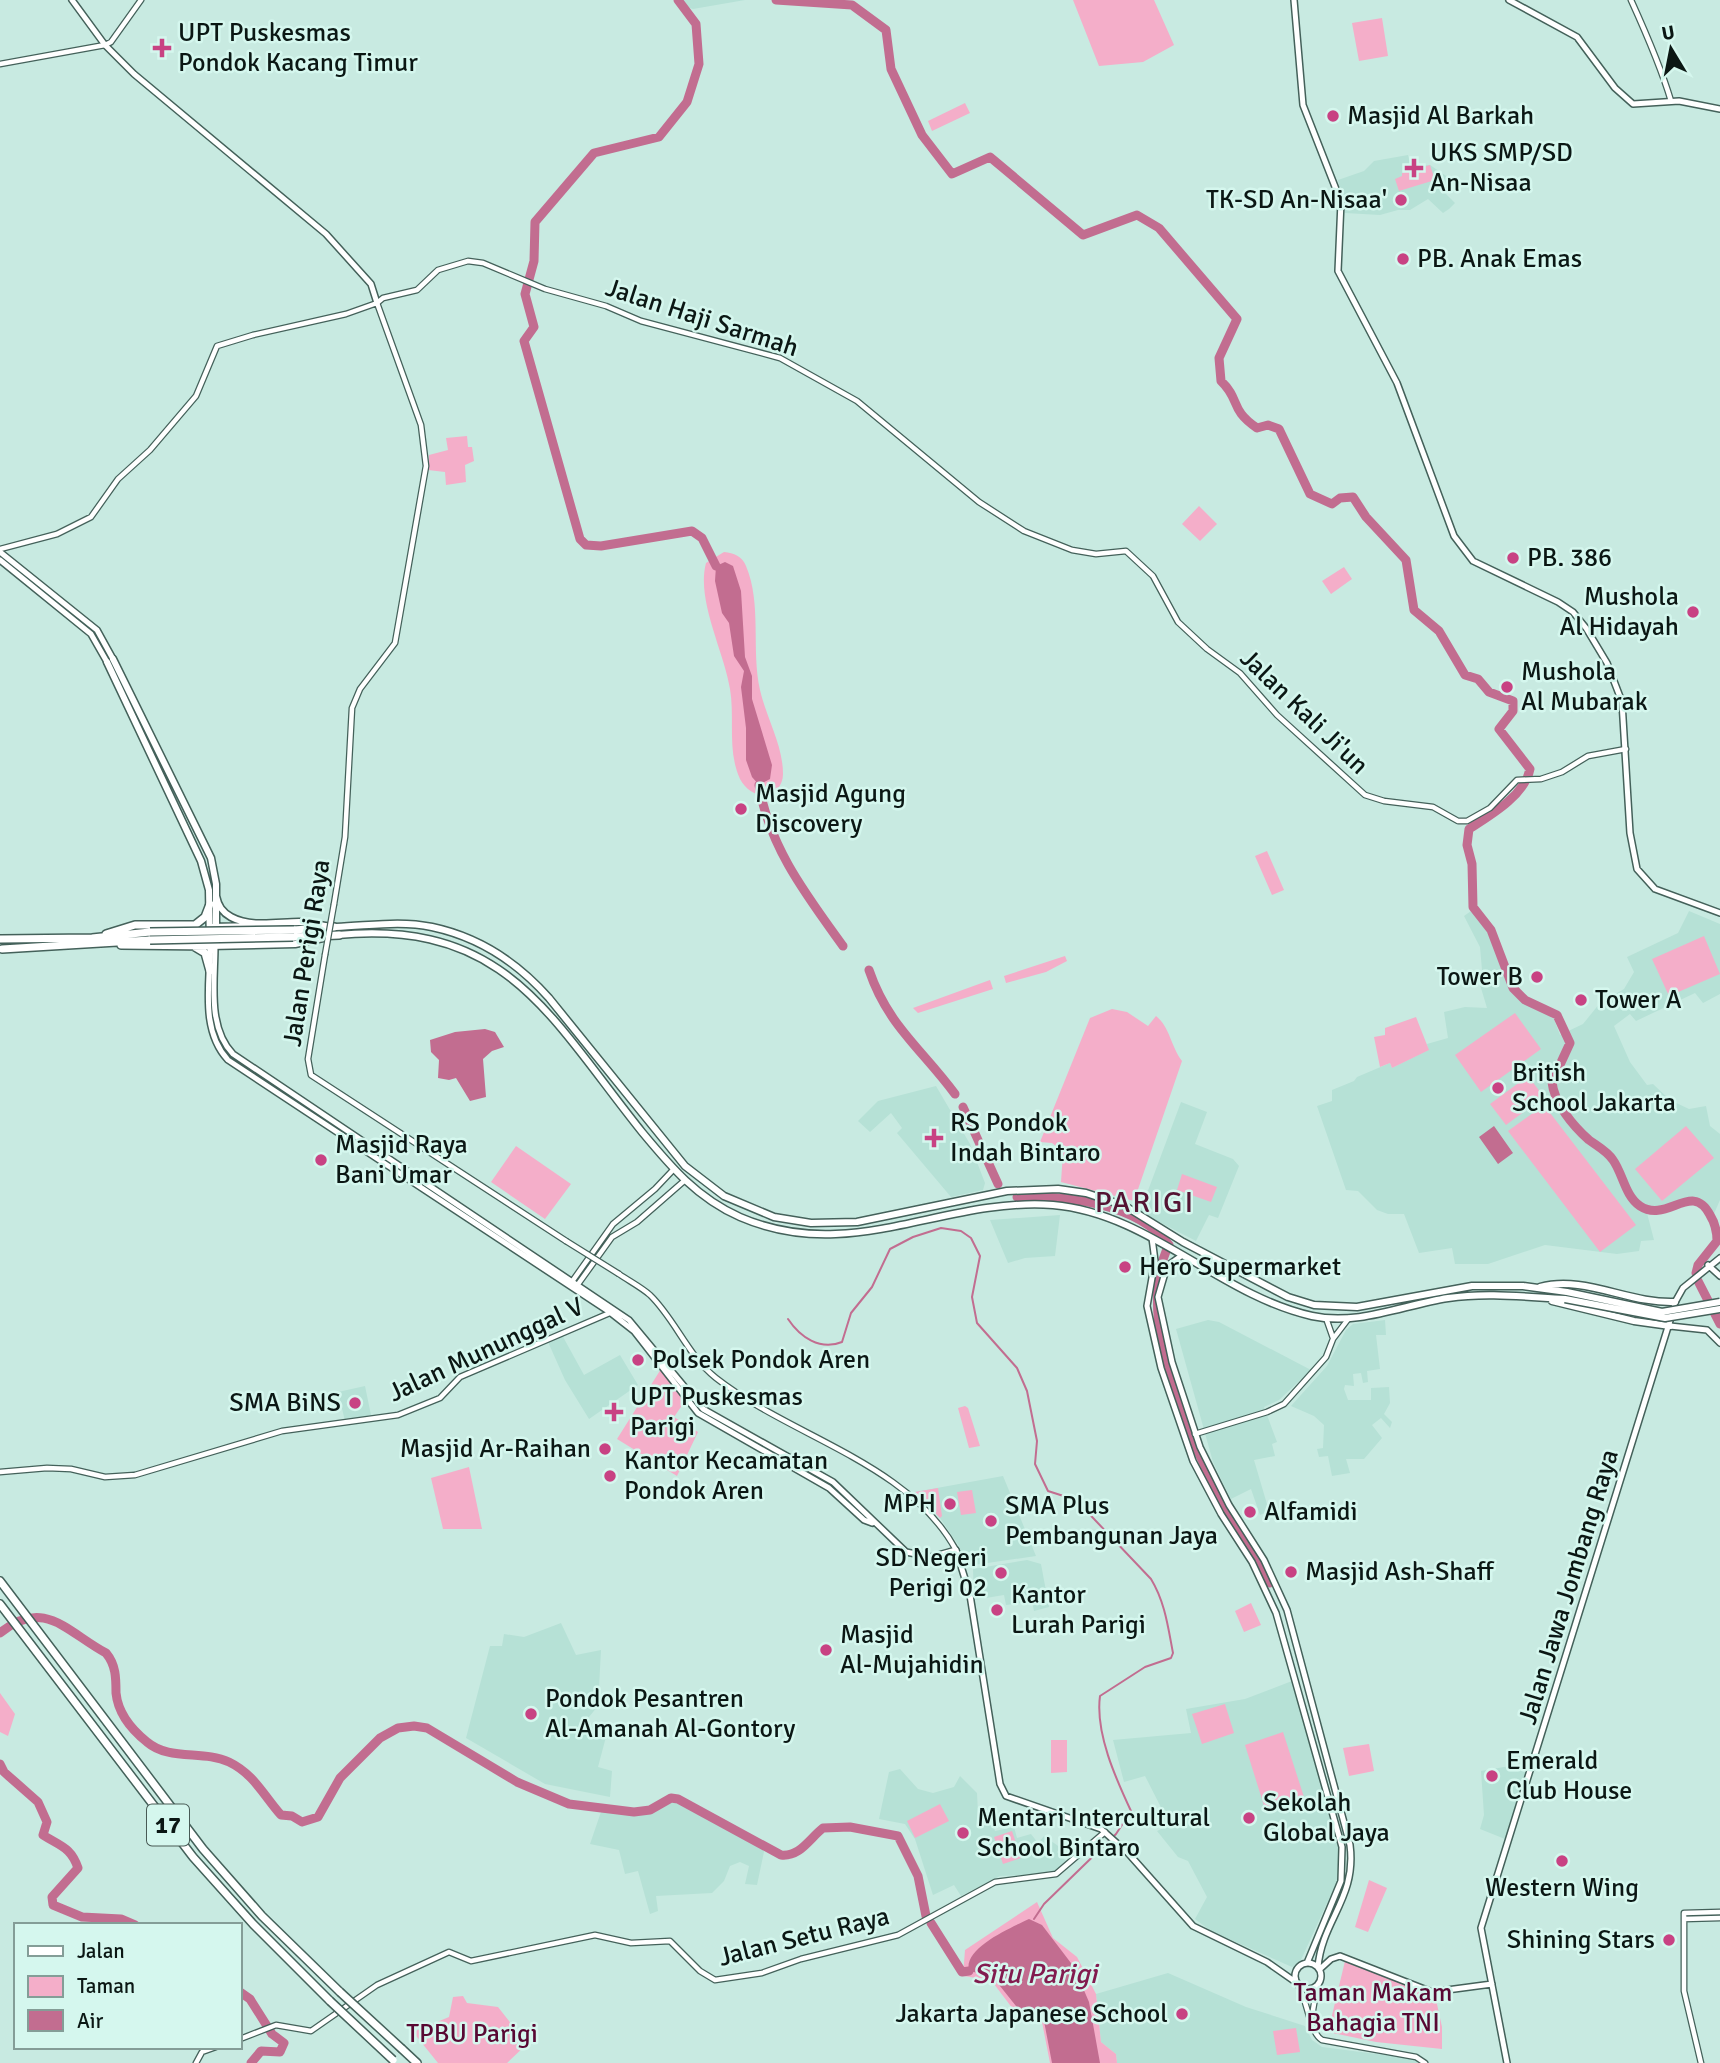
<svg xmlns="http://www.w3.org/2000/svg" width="1720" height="2063" font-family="Signika,sans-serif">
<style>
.built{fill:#b6e1d6}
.green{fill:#f4aec9}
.water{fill:#c26d90}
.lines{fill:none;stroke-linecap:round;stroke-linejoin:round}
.stream{stroke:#c26d90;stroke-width:2}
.river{stroke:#c26d90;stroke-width:9}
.tertiary-casing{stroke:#44615a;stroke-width:7}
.secondary-casing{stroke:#44615a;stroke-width:8}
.primary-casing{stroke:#44615a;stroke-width:9}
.motorway-casing{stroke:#44615a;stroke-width:10}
.tertiary{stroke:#fff;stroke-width:4.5}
.secondary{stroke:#fff;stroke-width:5}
.primary{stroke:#fff;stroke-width:6}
.motorway{stroke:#fff;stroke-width:7}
.tertiary-bridge-casing{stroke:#44615a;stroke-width:7;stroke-linecap:butt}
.primary-bridge-casing{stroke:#44615a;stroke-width:9;stroke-linecap:butt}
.motorway-bridge-casing{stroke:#44615a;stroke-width:10;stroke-linecap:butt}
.tertiary-bridge{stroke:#fff;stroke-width:4.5}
.primary-bridge{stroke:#fff;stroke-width:6}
.motorway-bridge{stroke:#fff;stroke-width:7}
.poi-dot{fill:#c84283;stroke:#d5f7ee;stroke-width:2.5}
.labels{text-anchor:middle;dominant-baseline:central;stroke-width:5;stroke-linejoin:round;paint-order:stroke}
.shield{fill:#d5f7ee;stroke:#485a55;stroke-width:2}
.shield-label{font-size:24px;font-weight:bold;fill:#0b1714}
.poi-label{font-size:26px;fill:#0b1714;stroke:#d5f7ee;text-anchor:start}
.street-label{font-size:26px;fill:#0b1714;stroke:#d5f7ee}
.park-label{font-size:26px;fill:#580833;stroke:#d5f7ee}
.water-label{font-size:28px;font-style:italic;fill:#821b4f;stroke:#d5f7ee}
.quarter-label{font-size:30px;letter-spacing:2px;fill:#541433;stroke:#d5f7ee}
</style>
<rect width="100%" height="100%" fill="#c8eae1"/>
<path class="built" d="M682,0H745L693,9L683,6Z
M1408,155L1411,167L1430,165L1452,180L1443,191L1455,203L1449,209L1443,213L1428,199L1410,210H1398L1380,215L1345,213L1338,180L1364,171L1374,161Z
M1471,911L1485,919L1512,992L1554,1019L1560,1035L1583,1024L1600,1003L1624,989L1634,972L1627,957L1678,933L1689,911L1720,924V994L1703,1003L1695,993L1636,1021L1630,1014L1614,1026L1630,1062L1647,1085L1653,1084L1670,1100L1689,1109L1706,1106L1710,1126L1720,1134V1200L1713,1216L1700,1198L1692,1197L1647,1213L1654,1240L1641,1241L1639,1251L1617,1254L1545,1245L1488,1264H1455L1452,1248L1419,1253L1404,1214H1388L1377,1210L1358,1191L1346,1190L1317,1106L1332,1101V1090L1354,1081L1357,1077L1390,1063L1392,1068L1428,1050L1427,1044L1448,1038L1444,1012L1465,1007L1487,1008L1478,978L1482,970L1480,947L1464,916Z
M936,1086L970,1144L985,1183L983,1190L951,1197L897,1133L902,1128L891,1113L870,1132L858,1121L878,1101Z
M1181,1102L1207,1112L1195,1144L1233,1159L1239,1166L1218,1218L1209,1215L1196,1241L1140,1212Z
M1060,1215L1055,1256L1025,1258L1008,1263L990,1220Z
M1208,1320L1219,1322L1311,1370L1279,1400L1264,1407L1277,1442L1272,1444L1275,1456L1254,1460L1269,1511L1260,1515L1251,1489L1231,1499L1222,1481L1213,1462L1176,1329Z
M1385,1320L1386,1335H1376L1380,1369L1367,1371L1368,1382L1363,1383L1361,1373L1353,1374L1354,1386L1345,1385L1344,1389L1348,1400H1371V1388L1389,1387L1390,1403L1384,1414L1392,1422L1390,1428L1381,1418L1372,1425L1382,1438L1364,1459H1346L1350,1473L1332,1476L1328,1456L1319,1457L1317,1449L1323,1448L1324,1425L1314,1416L1291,1406L1327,1366L1346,1330L1353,1324Z
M562,1335L584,1375L620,1355L638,1385L589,1419L565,1380L548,1342Z
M365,1386L371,1415L345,1421L338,1392Z
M1003,1476L1036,1556L967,1566L959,1546L940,1518L915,1492Z
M1027,1560L1041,1564L1049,1607L1034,1611L1032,1602L1006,1605L1004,1595L974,1600L973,1569Z
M561,1623L576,1655L601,1650L598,1706L584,1723L607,1733L598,1767L612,1771L610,1797L545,1784L466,1738L490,1646H502L504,1634L524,1637Z
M1292,1681L1338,1842L1339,1877L1300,1962L1292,1967L1211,1931L1195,1919L1207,1897L1188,1861L1178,1857L1157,1831L1170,1825L1145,1776L1124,1782L1113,1740L1191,1733L1186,1709L1245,1699Z
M1510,1766L1526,1772L1505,1839L1480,1829L1484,1815L1481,1771Z
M900,1769L918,1789L933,1793L954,1787L960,1776L977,1793L978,1814L990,1816L995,1831L1014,1827L1017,1838L1031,1834L1038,1843L1044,1836L1061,1848L1057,1852L1067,1862L1054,1872L1046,1874L1000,1876L961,1896L954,1885L933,1895L915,1839L905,1824L879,1819L889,1772Z
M671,1798L765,1847L757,1885L745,1884L749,1866L740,1862L730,1866L724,1881L712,1893L656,1896L658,1911L650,1914L638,1871L625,1874L619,1850L590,1844L603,1806L636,1815Z
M1168,1973L1246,2007L1305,2026L1312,2040L1322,2047L1415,2059L1419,2063H1117L1116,2054L1101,2042L1096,1994Z"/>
<path class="green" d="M1073,0H1154L1174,45L1143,62L1099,66Z
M1382,18L1388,56L1359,61L1352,23Z
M965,103L970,113L932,131L928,121Z
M1430,165L1435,180L1399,191L1395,179L1402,176V173Z
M467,436L468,447H472L474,461L465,465L466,482L446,485L445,472L428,470L429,455L448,450L446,438Z
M1199,506L1217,524L1200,541L1182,524Z
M724,552C734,553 742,556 746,566C762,604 751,649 760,690C766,717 783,745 783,774C783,786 775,793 765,797C754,794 746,790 740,779C727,751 735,718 730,689C724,651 696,600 706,563Z
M1344,567L1352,579L1331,594L1322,581Z
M1267,851L1284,890L1272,895L1255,856Z
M1704,936L1720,974L1669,996L1652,959Z
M1065,956L1067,961L1046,972L1006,983L1004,976Z
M990,980L993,989L918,1013L913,1008Z
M1112,1009L1127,1012L1148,1026L1156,1016C1170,1027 1171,1047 1182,1061L1134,1201L1061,1182L1063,1152L1052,1143L1040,1142L1090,1018Z
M1515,1013L1541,1049L1481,1092L1455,1055Z
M1416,1017L1429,1050L1392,1068L1390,1063L1380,1067L1374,1037L1385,1035V1028Z
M1528,1076L1544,1097L1506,1125L1490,1104Z
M1544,1105L1636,1225L1600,1252L1508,1131Z
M1686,1126L1714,1158L1662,1201L1635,1169Z
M516,1146L571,1184L545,1219L491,1182Z
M1182,1174L1217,1187L1211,1202L1177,1190Z
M661,1369L685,1401L674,1417L698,1432L677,1476L617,1439Z
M965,1406L968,1408L980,1446L969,1448L958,1408Z
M469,1467L482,1529H443L431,1478Z
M938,1488L942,1516L940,1518L915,1492Z
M972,1490L976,1513L961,1515L957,1492Z
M1251,1603L1261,1625L1244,1632L1235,1611Z
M0,1693L15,1714L8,1736L0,1732Z
M1225,1704L1234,1733L1202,1744L1192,1714Z
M1283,1732L1304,1797L1265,1809L1245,1745Z
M1051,1740H1067V1772L1051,1773Z
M1369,1744L1374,1771L1349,1776L1343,1748Z
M940,1804L949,1821L915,1838L907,1821Z
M1012,1831L1021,1858L1003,1864L994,1837Z
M1369,1880L1387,1888L1368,1932L1355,1927Z
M1037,1902L1053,1938L1077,1957L1096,1994L1101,2042L1116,2054L1117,2063H1050L1042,2022L1016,2013L991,1980L963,1976L965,1950Z
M1345,1961L1435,1995L1442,2027V2049L1376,2042L1328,2032Z
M463,1996L467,2003L498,2007L527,2044L507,2063H438L413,2032L449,2017L453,1997Z
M1296,2028L1300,2052L1277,2055L1273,2031Z"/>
<path class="water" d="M725,562L733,566L741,591L745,657L752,676V699L772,765L770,779L759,785L752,777L746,760V728L741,687L744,671L734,656L729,623L722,613L715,581L716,566Z
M485,1029L495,1032L504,1047L492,1051L483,1059L486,1097L470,1101L456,1078L449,1080L438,1078L439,1060L431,1052L430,1040L455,1032Z
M1494,1126L1513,1153L1498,1164L1479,1137Z
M1029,1919L1042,1925L1074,1967L1089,2002L1100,2063H1052L1044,2021L1020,2011L992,1976L969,1971C963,1948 1010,1928 1029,1919Z"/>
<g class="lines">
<path class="stream" d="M788,1319C800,1337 820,1351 842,1342L851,1313L872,1287L890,1249L913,1237L941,1228L961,1231L971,1238L980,1256L972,1297L977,1323L1017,1368L1027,1391L1037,1441L1035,1464L1048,1491L1076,1500L1151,1579C1165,1602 1168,1627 1173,1653L1171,1658L1145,1667L1100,1696C1095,1733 1116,1779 1131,1811L1116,1834L1044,1904L1034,1919"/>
<path class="river" d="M678,0L696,24L699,64L687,102L659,137L594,153L535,222L534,261L525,294L534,327L524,341L580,539L586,545L601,546L692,531L702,538L716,566
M776,0L852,5L886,30L891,69L922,135L952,174L990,157L1083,235L1137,215L1159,228L1237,319L1219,358L1221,381C1241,400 1229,409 1257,428L1268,425L1279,429L1310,494L1332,504L1340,498L1353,497L1366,517L1406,560L1414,610L1439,631L1465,675L1478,679L1489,692L1513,701V711L1499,729L1530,769C1525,795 1491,815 1469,829L1467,845L1472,864L1473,907L1491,930L1513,988L1525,1000L1557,1015L1570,1043L1552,1082C1554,1103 1573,1126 1589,1140C1597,1146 1607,1151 1613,1160C1623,1174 1625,1196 1640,1206C1667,1224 1692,1180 1710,1215C1715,1223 1717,1231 1717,1241L1698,1265L1696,1273
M759,785C769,847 807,896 843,946
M869,970C888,1026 922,1049 955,1094
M963,1107L998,1184
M1017,1197C1064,1195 1138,1203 1169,1245C1130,1322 1199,1459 1236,1528C1246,1547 1260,1563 1270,1583
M1698,1281L1720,1324
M0,1633C44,1597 67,1632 106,1653C116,1665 116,1678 116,1693C118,1713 132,1730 147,1742C169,1761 203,1750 229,1762C254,1774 264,1796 281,1815L292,1816L302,1822L318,1817L340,1778L380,1738L398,1728L414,1726L427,1728L517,1782L569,1804L634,1812L650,1810L671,1798L678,1799L781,1855C800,1857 809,1839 823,1828L850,1827L898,1836L918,1876L926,1916
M0,1764L4,1772L38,1802L47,1822L43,1835C60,1846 71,1847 78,1868L52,1897L53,1905L82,1917L121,1919L135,1925
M931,1923L962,1972L969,1971
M240,1992L250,1999L272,2034L284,2043L280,2052L261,2051L251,2063"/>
<g class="tertiary-casing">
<path id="tertiary" d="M1631,0C1646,33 1661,67 1671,101
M0,64L105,45L111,42L141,0
M0,549L57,534L91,517L118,479L150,450L196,396L217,346L253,335L346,314L377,303L383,298L417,290L438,270L468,261L483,263L545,289L606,306L641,321L780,358L857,401L979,502L1024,531L1072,550L1096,554L1126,551L1153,576L1178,622L1207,649L1240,673L1277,715L1365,795L1384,801L1433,807L1458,821H1467L1490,808L1517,780L1541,779L1562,772L1588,756L1626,749
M334,904L345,837L352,708L360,689L395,643L426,466L421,425L377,303
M325,955L308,1059L311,1075L566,1241
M619,1274C629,1281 641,1287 650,1295C675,1319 688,1356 716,1378C791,1437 909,1463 956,1550
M571,1283L613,1224L655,1189L673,1170
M576,1287L612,1237L637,1222L684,1181
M1326,1318L1333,1338
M1195,1434L1267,1412L1284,1404L1326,1357L1333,1339L1349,1318
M0,1472L47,1468L71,1469L105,1477L135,1475L282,1431L398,1415L440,1398L460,1377L612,1312
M1684,1919L1720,1918
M1298,1985C1308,2001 1309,2032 1322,2040L1416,2057L1425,2063
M1312,2016L1317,1986
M240,2039L276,2025L311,2031L377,1985L449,1952L471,1961L595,1935L631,1943L670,1941L700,1971L715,1980L762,1973L801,1959L898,1935L995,1882L1056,1874L1105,1832
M196,2063L202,2052L216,2047
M1701,2063L1684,1991V1913L1720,1912"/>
</g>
<g class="secondary-casing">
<path id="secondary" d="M72,0L105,45L134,74L326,234L371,284L377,303
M1294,0L1303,105L1341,202L1338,271L1397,383L1454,536L1473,561L1558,602L1573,612L1586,628L1607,663L1622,702L1630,833L1637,869L1655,889L1720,913
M1509,0L1577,37L1615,88L1633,104L1679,101L1720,109
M0,552L97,630L113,659
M0,560L91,634L107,662
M210,946C210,984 200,1030 228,1060L611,1313L634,1331L698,1413L829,1488L864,1520L872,1523
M215,946C215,981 207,1027 233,1054L629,1320L703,1409L833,1482L906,1552L931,1557L956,1550L970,1595L1000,1784L1006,1796L1101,1829L1128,1853L1193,1926L1267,1962L1297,1983
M1152,1238L1155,1261L1147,1306L1161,1368L1193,1461L1221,1514L1252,1562L1276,1613L1342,1847L1341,1881L1307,1963
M1181,1256L1167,1266L1158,1297L1172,1362L1200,1447L1229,1505L1264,1560L1287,1610L1350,1845C1357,1898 1322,1920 1318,1967
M1708,1265L1720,1276
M1674,1304L1683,1288L1720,1258
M1670,1326L1707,1330L1720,1343
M1295 1976a13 13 0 1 1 26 0a13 13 0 1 1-26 0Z
M1320,1969L1331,1959L1340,1956L1432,1992L1492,1984
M1507,2063L1481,1928L1672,1314"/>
</g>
<g class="primary-casing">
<path id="primary" d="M113,659L211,858L216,884V935
M107,662L201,861L209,890L210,946L295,944L323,938
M216,896C218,906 222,912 231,917C251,928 278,922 299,922C312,922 324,927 336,927C369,926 399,920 432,927C479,937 518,963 549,998L685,1166L724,1196L774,1217L811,1223L857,1222L1007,1191L1058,1189L1086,1193L1125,1206L1183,1242L1288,1297L1314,1305L1357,1307L1472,1286H1523L1567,1292
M212,927L254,926
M337,935C506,919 549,1016 642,1132C671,1167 697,1198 740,1217C851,1265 942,1197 1053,1205C1149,1213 1219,1295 1312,1316C1358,1326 1403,1305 1448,1298C1487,1292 1526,1297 1565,1299
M1540,1287C1585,1275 1629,1304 1675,1302
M1552,1301L1634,1321L1670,1326"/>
</g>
<g class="motorway-casing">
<path id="motorway" d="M294,930L334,927
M106,934L135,925H195L205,917L210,904
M293,937L339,935
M1,939L92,938L150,932
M121,945L210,946
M195,947L205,953L210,971
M2,949L150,940
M0,1581L203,1849L262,1916L340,1992
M0,1604L193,1857L253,1924L330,2001
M402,2049L417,2063"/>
</g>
<use href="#tertiary" class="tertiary"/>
<use href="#secondary" class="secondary"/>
<use href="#primary" class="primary"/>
<use href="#motorway" class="motorway"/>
<g class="tertiary-bridge-casing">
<path id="tertiary-bridge" d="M325,955L334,904
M566,1241L619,1274"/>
</g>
<g class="primary-bridge-casing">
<path id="primary-bridge" d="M1567,1292L1662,1312L1720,1302
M1565,1299L1665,1318L1720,1309"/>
</g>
<g class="motorway-bridge-casing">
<path id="motorway-bridge" d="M150,932L294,930
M150,940L293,937
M340,1992L402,2049
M330,2001L393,2060"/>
</g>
<use href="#tertiary-bridge" class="tertiary-bridge"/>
<use href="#primary-bridge" class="primary-bridge"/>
<use href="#motorway-bridge" class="motorway-bridge"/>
</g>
<g class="poi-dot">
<path d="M158.5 37.5h7v7h7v7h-7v7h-7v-7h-7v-7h7z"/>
<circle cx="1333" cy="116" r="7"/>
<path d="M1410.5 157.5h7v7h7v7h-7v7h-7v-7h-7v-7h7z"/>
<circle cx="1401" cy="200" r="7"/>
<circle cx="1403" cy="259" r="7"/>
<circle cx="1513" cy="558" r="7"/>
<circle cx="1693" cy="612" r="7"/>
<circle cx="1507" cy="687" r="7"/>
<circle cx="741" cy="809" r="7"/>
<circle cx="1537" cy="977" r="7"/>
<circle cx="1581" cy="1000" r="7"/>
<circle cx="1498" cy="1088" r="7"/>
<path d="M930.5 1127.5h7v7h7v7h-7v7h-7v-7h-7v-7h7z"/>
<circle cx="321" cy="1160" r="7"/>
<circle cx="1125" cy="1267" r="7"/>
<circle cx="638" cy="1360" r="7"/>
<circle cx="355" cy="1403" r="7"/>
<path d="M610.5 1401.5h7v7h7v7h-7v7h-7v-7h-7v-7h7z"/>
<circle cx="605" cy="1449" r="7"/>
<circle cx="610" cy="1476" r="7"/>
<circle cx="950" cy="1504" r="7"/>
<circle cx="1250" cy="1512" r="7"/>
<circle cx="991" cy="1521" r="7"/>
<circle cx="1291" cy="1572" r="7"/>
<circle cx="1001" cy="1573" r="7"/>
<circle cx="997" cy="1610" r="7"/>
<circle cx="826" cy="1650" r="7"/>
<circle cx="531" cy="1714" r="7"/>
<circle cx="1492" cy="1776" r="7"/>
<circle cx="1249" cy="1818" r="7"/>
<circle cx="963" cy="1833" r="7"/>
<circle cx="1562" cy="1861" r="7"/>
<circle cx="1669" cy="1940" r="7"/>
<circle cx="1182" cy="2014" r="7"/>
</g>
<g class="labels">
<rect class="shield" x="147" y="1804.5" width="42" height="41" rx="5"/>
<g class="shield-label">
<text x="168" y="1825">17</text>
</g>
<g class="poi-label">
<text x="178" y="33">UPT Puskesmas<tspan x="178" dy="30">Pondok Kacang Timur</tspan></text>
<text x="1347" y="116">Masjid Al Barkah</text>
<text x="1430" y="153">UKS SMP/SD<tspan x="1430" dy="30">An-Nisaa</tspan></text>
<text x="1387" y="200" text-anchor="end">TK-SD An-Nisaa'</text>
<text x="1417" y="259">PB. Anak Emas</text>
<text x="1527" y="558">PB. 386</text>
<text x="1679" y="597" text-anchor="end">Mushola<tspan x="1679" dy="30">Al Hidayah</tspan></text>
<text x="1521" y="672">Mushola<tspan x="1521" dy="30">Al Mubarak</tspan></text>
<text x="755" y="794">Masjid Agung<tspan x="755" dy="30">Discovery</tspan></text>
<text x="1523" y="977" text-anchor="end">Tower B</text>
<text x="1595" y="1000">Tower A</text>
<text x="1512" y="1073">British<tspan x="1512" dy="30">School Jakarta</tspan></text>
<text x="950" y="1123">RS Pondok<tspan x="950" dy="30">Indah Bintaro</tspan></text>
<text x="335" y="1145">Masjid Raya<tspan x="335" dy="30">Bani Umar</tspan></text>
<text x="1139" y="1267">Hero Supermarket</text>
<text x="652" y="1360">Polsek Pondok Aren</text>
<text x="630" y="1397">UPT Puskesmas<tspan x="630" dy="30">Parigi</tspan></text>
<text x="341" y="1403" text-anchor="end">SMA BiNS</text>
<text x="591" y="1449" text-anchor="end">Masjid Ar-Raihan</text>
<text x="624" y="1461">Kantor Kecamatan<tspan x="624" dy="30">Pondok Aren</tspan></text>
<text x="936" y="1504" text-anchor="end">MPH</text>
<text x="1005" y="1506">SMA Plus<tspan x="1005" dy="30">Pembangunan Jaya</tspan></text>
<text x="1264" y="1512">Alfamidi</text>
<text x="987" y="1558" text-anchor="end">SD Negeri<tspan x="987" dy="30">Perigi 02</tspan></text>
<text x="1305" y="1572">Masjid Ash-Shaff</text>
<text x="1011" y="1595">Kantor<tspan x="1011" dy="30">Lurah Parigi</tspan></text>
<text x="840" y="1635">Masjid<tspan x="840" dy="30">Al-Mujahidin</tspan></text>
<text x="545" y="1699">Pondok Pesantren<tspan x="545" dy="30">Al-Amanah Al-Gontory</tspan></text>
<text x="1506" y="1761">Emerald<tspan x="1506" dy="30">Club House</tspan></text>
<text x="1263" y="1803">Sekolah<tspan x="1263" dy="30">Global Jaya</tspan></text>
<text x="977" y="1818">Mentari Intercultural<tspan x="977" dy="30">School Bintaro</tspan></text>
<text x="1562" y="1888" text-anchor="middle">Western Wing</text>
<text x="1655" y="1940" text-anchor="end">Shining Stars</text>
<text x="1168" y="2014" text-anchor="end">Jakarta Japanese School</text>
</g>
<g class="street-label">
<text transform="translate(702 318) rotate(18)">Jalan Haji Sarmah</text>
<text transform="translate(1304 712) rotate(44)">Jalan Kali Ji'un</text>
<text transform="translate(307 953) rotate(-81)">Jalan Perigi Raya</text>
<text transform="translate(486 1350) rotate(-25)">Jalan Mununggal V</text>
<text transform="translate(1569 1587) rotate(-73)">Jalan Jawa Jombang Raya</text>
<text transform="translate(804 1937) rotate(-14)">Jalan Setu Raya</text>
</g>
<g class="park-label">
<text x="1373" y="1993">Taman Makam<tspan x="1373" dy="30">Bahagia TNI</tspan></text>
<text x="472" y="2034">TPBU Parigi</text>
</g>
<g class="water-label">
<text x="1035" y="1974">Situ Parigi</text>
</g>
<g class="quarter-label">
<text x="1145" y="1202">PARIGI</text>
</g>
</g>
<rect x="14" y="1923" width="228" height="126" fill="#d5f7ee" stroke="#849d97" stroke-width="2"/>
<rect x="28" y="1946" width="35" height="10" fill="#ffffff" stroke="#849d97" stroke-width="2"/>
<text x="77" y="1958" font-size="21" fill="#0b1714">Jalan</text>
<rect x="28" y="1976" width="35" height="21" fill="#f4aec9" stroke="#849d97" stroke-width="2"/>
<text x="77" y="1993" font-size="21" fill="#0b1714">Taman</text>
<rect x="28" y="2010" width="35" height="21" fill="#c26d90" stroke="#849d97" stroke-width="2"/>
<text x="77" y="2028" font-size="21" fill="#0b1714">Air</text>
<g transform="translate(1671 49) rotate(350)" stroke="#d5f7ee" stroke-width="5" paint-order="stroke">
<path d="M0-5L12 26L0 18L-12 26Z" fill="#0b1714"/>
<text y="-10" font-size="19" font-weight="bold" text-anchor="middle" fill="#0b1714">U</text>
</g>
</svg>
